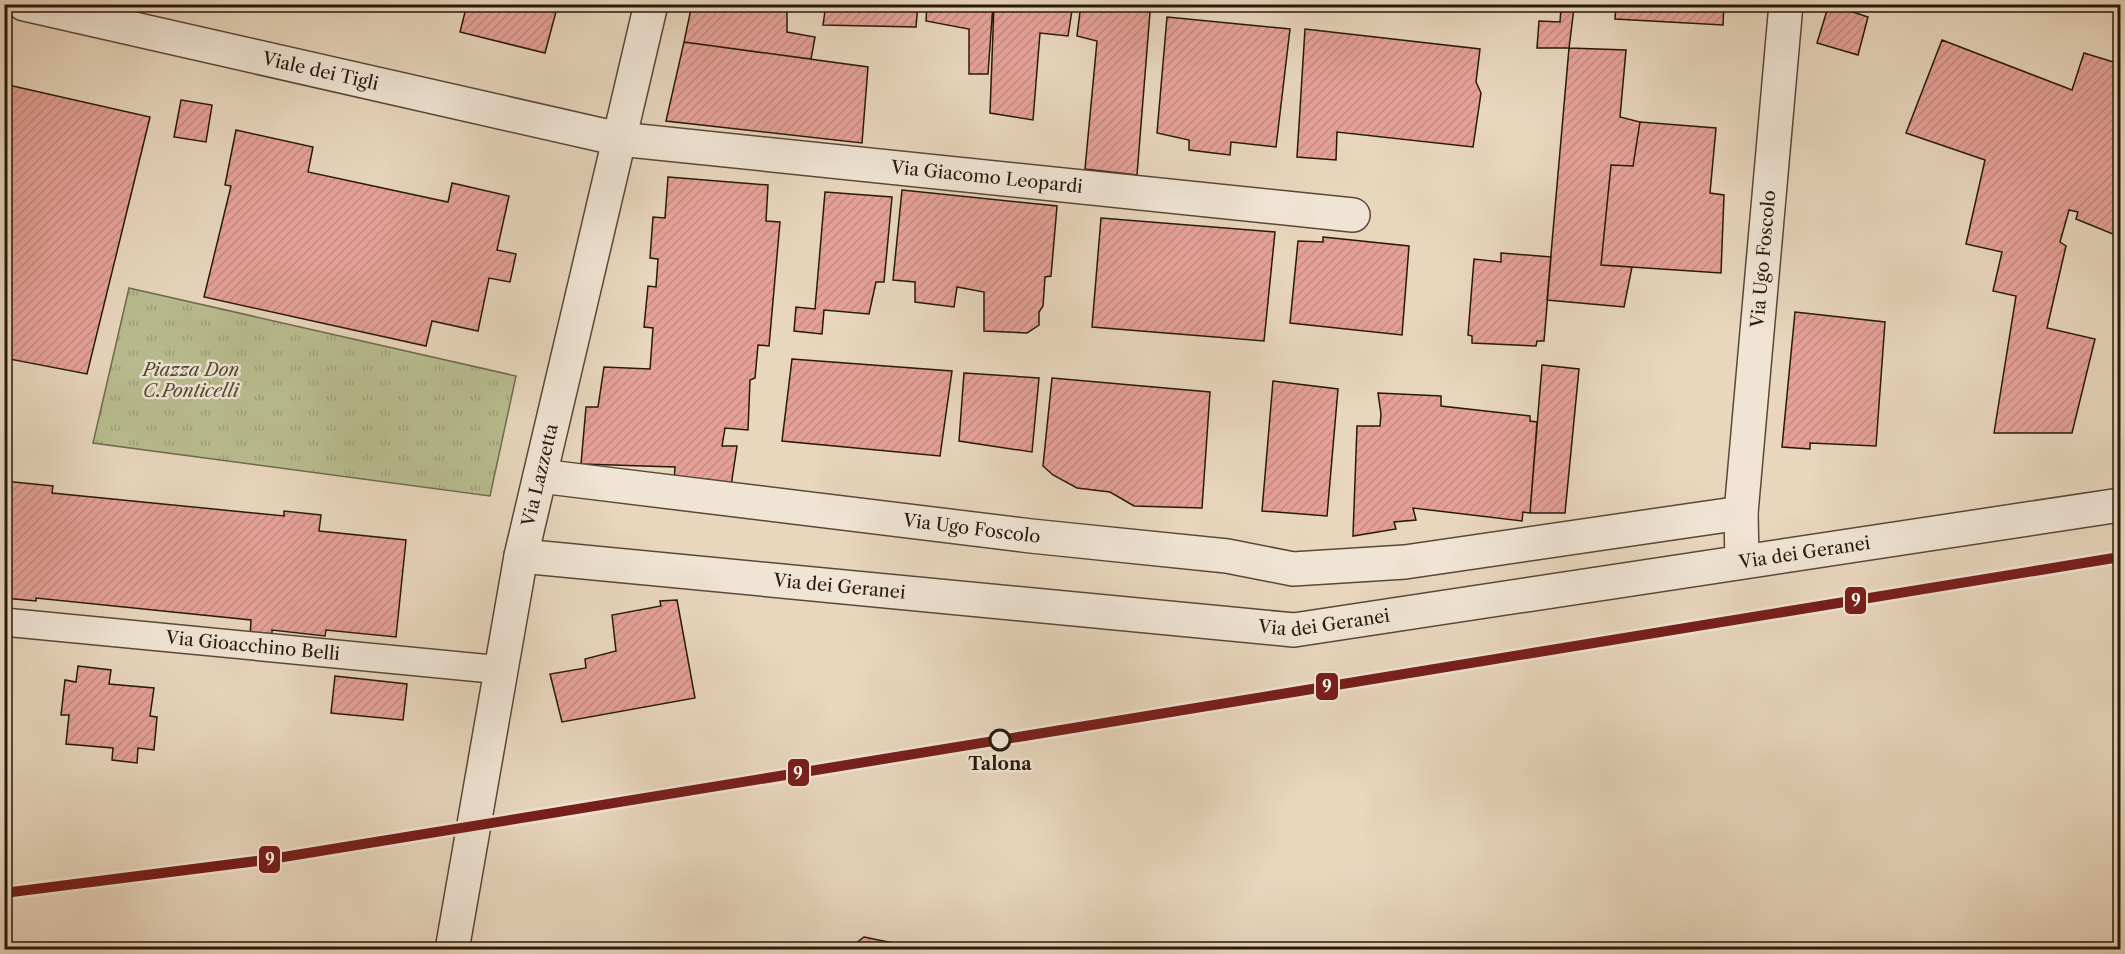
<svg xmlns="http://www.w3.org/2000/svg" width="2125" height="954" font-family="'Libre Caslon Text',serif">
<style>
.park{fill:url(#park-tufts);stroke:#706b4d;stroke-width:1.5}
.building{fill:url(#building-hatch);stroke:#28190b;stroke-width:1.5}
.lines{fill:none;stroke-linecap:round;stroke-linejoin:round}
.service-casing{stroke:#584838;stroke-width:30}
.minor-casing{stroke:#584838;stroke-width:36}
.service{stroke:#f0e4d4;stroke-width:27}
.minor{stroke:#f0e4d4;stroke-width:33}
.rail-1-casing{stroke:#f0e4d4;stroke-width:15}
.rail-1{stroke:#771e1b;stroke-width:10}
.stop-dot{fill:#f0e4d4;stroke:#28190b;stroke-width:3}
.labels{text-anchor:middle;dominant-baseline:central;stroke-width:5;stroke-linejoin:round;paint-order:stroke}
.street-label{font-size:18px;fill:#28190b;stroke:#f0e4d4}
.park-label{font-size:18px;font-style:italic;fill:#534a33;stroke:#f0e4d4}
.stop-label{font-size:18px;font-weight:bold;fill:#28190b;stroke:#f0e4d4}
.line-badge{stroke:#f0e4d4;stroke-width:2}
.badge-label{font-size:16px;text-anchor:middle;font-weight:bold;fill:#fff}
</style>
<defs>
<pattern id="park-tufts" width="24" height="20" patternUnits="userSpaceOnUse" patternTransform="scale(1.5)"><rect width="24" height="20" fill="#b8bd8f"/><path d="M3 7l-1-3M5 7V3M7 7l1-3M15 17l-1-3M17 17v-4M19 17l1-3" fill="none" stroke="#9ea27a"/></pattern>
<pattern id="building-hatch" width="6" height="6" patternUnits="userSpaceOnUse" patternTransform="scale(1.5)"><rect width="6" height="6" fill="#e5a198"/><path d="M-1 1l2-2M0 6l6-6M5 7l2-2" fill="none" stroke="#c48a82"/></pattern>
</defs>
<rect width="100%" height="100%" fill="#e8d6bd"/>
<filter id="stains"><feTurbulence type="fractalNoise" baseFrequency=".00333" numOctaves="4"/><feColorMatrix values="0 0 0 0 .2 0 0 0 0 .09 0 0 0 0 .02 0 0 0 .5 -.17"/></filter>
<radialGradient id="worn" r=".72"><stop offset=".6" stop-color="#630" stop-opacity="0"/><stop offset="1" stop-color="#630" stop-opacity=".3"/></radialGradient>
<path class="park" d="M129,288L516,376L490,496L93,443Z"/>
<path class="building" d="M467,4H558L545,53L460,32Z
M692,4H813L787,6V32L815,37L811,59L684,42Z
M826,4H918L916,27L823,25Z
M927,4H993L988,74H969V29L926,21Z
M994,4H1073L1068,36L1040,33L1033,120L990,113Z
M1081,4H1108L1150,12L1137,175L1085,169L1097,41L1077,36Z
M1616,4H1724L1723,25L1615,19Z
M1829,4L1868,17L1858,55L1817,43Z
M1561,8H1574L1569,48H1537L1539,21L1560,22Z
M1167,17L1290,29L1276,147L1231,142L1230,155L1189,150V140L1157,133Z
M1305,29L1480,49L1476,82L1481,93L1473,147L1337,132L1336,160L1297,157Z
M1942,40L2072,90L2084,53L2120,64V237L2076,219L2078,212L2069,210L2060,242L2066,246L2047,328L2095,339L2072,433H1994L2016,296L1993,291L2002,252L1966,244L1985,160L1906,133Z
M684,42L868,67L862,143L666,121Z
M1569,48L1626,50L1620,117L1640,122L1633,166L1611,165L1601,265L1632,267L1624,307L1547,300Z
M4,84L150,117L87,374L4,358Z
M181,100L212,105L206,142L174,137Z
M1640,122L1716,128L1710,193L1724,195L1721,273L1601,265L1611,165L1633,166Z
M236,130L313,147L308,172L448,202L452,183L509,196L497,250L516,254L510,282L489,278L478,331L432,321L426,346L204,297L231,186L225,185Z
M668,177L768,185L766,221L780,222L769,346L758,345L755,378L750,380L748,430L725,428L722,446H737L731,486L707,479L706,488L674,482L675,467L581,464L586,407H598L604,367L650,369L653,328L644,327L648,286L656,287L658,259L650,258L653,217L665,218Z
M902,190L1057,206L1051,276L1045,277L1043,306L1039,312V325L1027,333L984,331V292L957,287L954,307L915,302V282L893,280Z
M825,192L892,197L884,282H876L869,314L824,310L822,334L794,331L796,307L815,309Z
M1101,218L1275,232L1264,341L1092,327Z
M1323,237L1409,246L1402,335L1290,323L1298,241L1323,242Z
M1501,253L1551,257L1544,341H1537L1536,346L1472,343V336L1468,335L1474,259L1501,262Z
M1795,312L1885,322L1876,446L1810,443V449L1782,447Z
M792,359L952,371L940,456L782,441Z
M1542,365L1579,369L1565,513H1530Z
M964,373L1039,378L1032,452L959,441Z
M1052,378L1210,392L1202,508L1134,506L1110,492L1077,488L1053,475L1043,466Z
M1273,381L1338,389L1327,516L1262,511Z
M1378,393L1441,396V406L1530,416V421L1537,422L1530,513L1523,512L1522,521L1413,508L1416,520L1394,522L1396,529L1353,536L1357,426H1380L1381,414Z
M4,481L53,486L52,493L284,516V511L321,515L319,531L406,540L396,637L326,630L325,636L272,630V637H250L251,620L36,598V601L4,598Z
M677,600L695,698L562,722L550,674L586,668L585,659L616,651L612,615L661,606L660,601Z
M78,666L111,670L109,684L154,688L150,716L157,717L154,750L138,748L137,763L112,760L113,748L66,744L69,715H61L65,680L76,682Z
M335,676L407,684L403,720L331,713Z
M864,937L927,950H847Z"/>
<g class="lines">
<g class="service-casing">
<g id="service">
<path id="s1" d="M4,622L502,670"/>
</g>
</g>
<g class="minor-casing">
<g id="minor">
<path id="s2" d="M24,4L619,139L1353,215"/>
<path id="s3" d="M540,476L1031,536L1227,556L1293,569L1405,562L1741,513"/>
<path id="s4" d="M521,556L1294,630L2120,505"/>
<path id="s5" d="M1742,562L1741,513L1786,4"/>
<path id="s6" d="M452,950L521,556L651,4"/>
</g>
</g>
<use href="#service" class="service"/>
<use href="#minor" class="minor"/>
<g class="rail-1-casing">
<path id="rail-1" d="M4,893L265,860L2120,557"/>
</g>
<use href="#rail-1" class="rail-1"/>
</g>
<circle class="stop-dot" cx="1000" cy="740" r="10"/>
<g class="labels">
<g class="street-label">
<text stroke="none"><textPath href="#s2" startOffset="304">Viale dei Tigli</textPath></text>
<text stroke="none"><textPath href="#s2" startOffset="980">Via Giacomo Leopardi</textPath></text>
<text stroke="none"><textPath href="#s5" startOffset="304">Via Ugo Foscolo</textPath></text>
<text stroke="none"><textPath href="#s6" startOffset="483">Via Lazzetta</textPath></text>
<text stroke="none"><textPath href="#s3" startOffset="435">Via Ugo Foscolo</textPath></text>
<text stroke="none"><textPath href="#s4" startOffset="1293">Via dei Geranei</textPath></text>
<text stroke="none"><textPath href="#s4" startOffset="320">Via dei Geranei</textPath></text>
<text stroke="none"><textPath href="#s4" startOffset="807">Via dei Geranei</textPath></text>
<text stroke="none"><textPath href="#s1" startOffset="250">Via Gioacchino Belli</textPath></text>
</g>
<g class="park-label">
<text x="191" y="370">Piazza Don<tspan x="191" dy="21">C.Ponticelli</tspan></text>
</g>
<g class="stop-label">
<text x="1000" y="764">Talona</text>
</g>
</g>
<g class="line-badge">
<rect x="1844" y="586" width="23" height="29" rx="6" fill="#771e1b"/>
<rect x="1315" y="672" width="24" height="29" rx="6" fill="#771e1b"/>
<rect x="787" y="758" width="23" height="29" rx="6" fill="#771e1b"/>
<rect x="258" y="845" width="23" height="29" rx="6" fill="#771e1b"/>
</g>
<g class="badge-label">
<text x="1856" y="606">9</text>
<text x="1327" y="692">9</text>
<text x="798" y="779">9</text>
<text x="270" y="865">9</text>
</g>
<rect width="2125" height="954" fill="none" stroke="#e8d6bd" stroke-width="24"/>
<rect x="6" y="6" width="2113" height="942" fill="none" stroke="#28190b" stroke-width="3"/>
<rect x="12" y="12" width="2101" height="930" fill="none" stroke="#28190b" stroke-width="1.5"/>
<rect width="100%" height="100%" filter="url(#stains)"/>
<rect width="100%" height="100%" fill="url(#worn)"/>
</svg>
